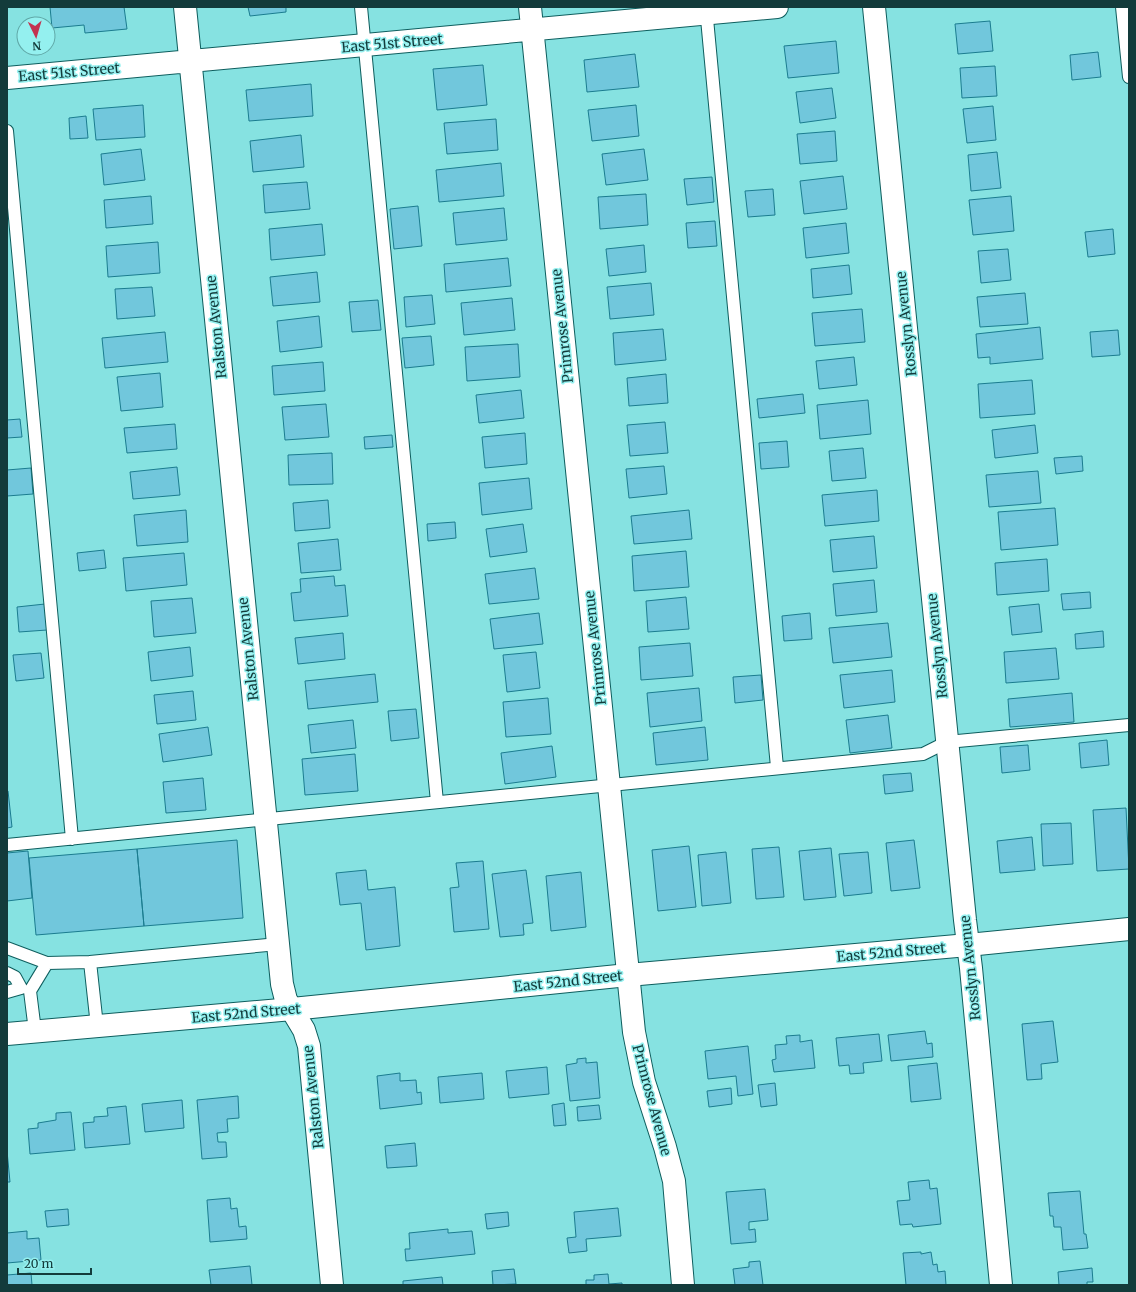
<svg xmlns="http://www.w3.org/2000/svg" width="1136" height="1292" font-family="Merriweather,serif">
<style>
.building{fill:#71c7dc;stroke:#1b7c8f}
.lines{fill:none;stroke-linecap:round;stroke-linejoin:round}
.service-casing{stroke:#0e5e5e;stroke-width:14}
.minor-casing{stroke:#0e5e5e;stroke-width:24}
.tertiary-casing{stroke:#0e5e5e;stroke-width:24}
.service{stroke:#fff;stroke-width:12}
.minor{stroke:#fff;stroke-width:22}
.tertiary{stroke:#fff;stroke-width:22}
.labels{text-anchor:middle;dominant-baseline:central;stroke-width:3;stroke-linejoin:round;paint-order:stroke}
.street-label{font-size:14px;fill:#133b3b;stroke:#94f0ef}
</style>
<rect width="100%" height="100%" fill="#86e2e1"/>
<path class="building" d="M50,7H124L127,29L85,33L84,25L52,28Z
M248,7H286V12L250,16Z
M990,21L993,51L958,54L955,24Z
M836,41L839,73L788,78L784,46Z
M1098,52L1101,77L1072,80L1070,55Z
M635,54L639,87L587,92L584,60Z
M483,65L487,105L437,110L433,69Z
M995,66L997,96L962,98L960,68Z
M311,84L313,116L249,121L246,90Z
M832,88L836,118L800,123L796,92Z
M143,105L145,137L96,140L93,109Z
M636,105L639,136L592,141L588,110Z
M993,106L996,140L967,143L963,109Z
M86,116L88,138L70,139L69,118Z
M496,119L498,150L447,154L444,123Z
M835,131L837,161L800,164L797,134Z
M301,135L304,167L253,172L250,141Z
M141,149L145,180L104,185L101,154Z
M644,149L648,180L606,185L602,154Z
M997,152L1001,188L971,191L968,155Z
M501,163L504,196L439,202L436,170Z
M843,176L847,209L804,214L800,181Z
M712,177L714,202L687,205L684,179Z
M307,182L310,209L265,213L263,185Z
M773,189L775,215L748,217L745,191Z
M646,194L648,225L600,229L598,197Z
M151,196L153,224L106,228L104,200Z
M1011,196L1014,231L973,235L969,200Z
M418,206L422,246L394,249L390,209Z
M504,208L507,240L456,245L453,213Z
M715,221L717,246L688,248L686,223Z
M846,223L849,253L806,258L803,228Z
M322,224L325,255L271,260L269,229Z
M1113,229L1115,254L1088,257L1085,232Z
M158,242L160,273L108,277L106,246Z
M644,245L646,272L609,276L606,249Z
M1008,249L1011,280L981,283L978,251Z
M508,258L511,286L446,292L444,264Z
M849,265L852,294L813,298L811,269Z
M317,272L320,302L273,306L270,277Z
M651,283L654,315L610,319L607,287Z
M152,287L155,316L117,319L115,289Z
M1025,293L1028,324L980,327L977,297Z
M432,295L435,324L406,327L404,297Z
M512,298L515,330L464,335L461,303Z
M378,300L381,330L352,332L349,302Z
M862,309L865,342L815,346L812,313Z
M319,316L322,347L280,352L277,321Z
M1040,327L1043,359L990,364V357L978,358L976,334Z
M663,329L666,360L615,365L613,333Z
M1118,330L1120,355L1092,357L1090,332Z
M165,332L168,362L105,368L102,338Z
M431,336L434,365L405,368L402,338Z
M518,344L520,377L467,381L465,347Z
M854,357L857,385L819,389L816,361Z
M323,362L325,391L274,395L272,366Z
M160,373L163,407L121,411L117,377Z
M666,374L668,403L629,406L627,378Z
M1032,380L1035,414L980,418L978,384Z
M521,390L524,418L479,423L476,395Z
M803,394L805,413L759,418L757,399Z
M868,400L871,434L820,439L817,405Z
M326,404L329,437L285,440L282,407Z
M20,419L22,437L7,438V420Z
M665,422L668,453L630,456L627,425Z
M175,424L177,449L127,453L124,428Z
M1035,425L1038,453L995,458L992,430Z
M525,433L527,464L485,468L482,437Z
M392,435L393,447L365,449L364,437Z
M787,441L789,467L761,469L759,443Z
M863,448L866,478L832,481L829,451Z
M332,453L333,484L289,485L288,455Z
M1082,456L1083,471L1056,474L1054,458Z
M664,466L667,494L629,498L626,469Z
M177,467L180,495L133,499L130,472Z
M31,468L33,494L7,496V470Z
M1038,471L1041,503L989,507L986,475Z
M529,478L532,509L482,515L479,483Z
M877,490L879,521L825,526L822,495Z
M328,500L330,528L295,531L293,503Z
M1055,508L1058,545L1001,550L998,512Z
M186,510L188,542L137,546L134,515Z
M689,510L692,539L634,544L631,516Z
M455,522L456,538L428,541L427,524Z
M523,524L527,552L490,557L486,529Z
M874,536L877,568L833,572L830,540Z
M338,539L341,570L301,573L298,543Z
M104,550L106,568L79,571L77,553Z
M686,551L689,587L634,591L632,556Z
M184,553L187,585L126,591L123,558Z
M1047,559L1049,591L997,595L995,563Z
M535,568L539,599L489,604L485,574Z
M334,576L335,586L345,585L348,616L294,621L291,593L301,592L300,579Z
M874,580L877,612L836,616L833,584Z
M1090,592L1091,608L1063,610L1061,594Z
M686,597L689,629L648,632L646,601Z
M192,598L196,633L154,637L151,601Z
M45,604L47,630L19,632L17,607Z
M1039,604L1042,632L1012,635L1009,607Z
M539,613L543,644L494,649L490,619Z
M810,613L812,639L784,641L782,616Z
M888,623L892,657L833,663L829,628Z
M1103,631L1104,647L1076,649L1075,634Z
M343,633L345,659L298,664L295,638Z
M690,643L693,676L641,680L639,647Z
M190,647L193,676L151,681L148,652Z
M1056,648L1059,679L1006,683L1004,652Z
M536,652L540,688L507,692L503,655Z
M41,653L44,678L16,681L13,655Z
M892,670L895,702L844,708L840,675Z
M375,674L378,702L308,709L305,681Z
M761,675L763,700L735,703L733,677Z
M699,688L702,721L650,727L647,693Z
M193,691L196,720L157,724L154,695Z
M1072,693L1074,722L1010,727L1008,699Z
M548,698L551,734L506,737L503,702Z
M416,709L419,738L391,741L388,711Z
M888,715L892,748L850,753L846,720Z
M353,720L356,748L311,753L308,725Z
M208,727L212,755L163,762L159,734Z
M705,727L708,760L656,765L653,733Z
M1107,740L1109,765L1081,768L1079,743Z
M1028,745L1030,770L1002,773L1000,747Z
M552,746L556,777L505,784L501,753Z
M355,754L358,791L305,795L302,759Z
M911,773L913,791L885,794L883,775Z
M203,778L206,810L166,813L163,782Z
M8,791L12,827L7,828V792Z
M1126,808L1129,869L1097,871L1093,810Z
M1071,823L1073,864L1043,866L1041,824Z
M1032,837L1035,870L1000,873L997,841Z
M237,840L243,918L144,926L137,849Z
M914,840L920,888L891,891L886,843Z
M689,846L696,907L658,911L652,850Z
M779,847L784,897L756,899L752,849Z
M831,848L836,897L804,900L799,851Z
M137,849L144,926L36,935L29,858Z
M28,851L32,898L7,901V853Z
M726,852L731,903L702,906L698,855Z
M868,852L872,893L844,896L839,854Z
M483,861L489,929L454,932L450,888L459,887L456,863Z
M366,870L368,890L395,887L400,946L366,950L361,903L340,905L336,873Z
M526,870L533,923L523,924L524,935L500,937L492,874Z
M581,872L586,927L551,931L546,876Z
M1053,1021L1058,1062L1041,1064L1042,1079L1027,1080L1022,1024Z
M925,1031L927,1044L932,1043L933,1057L891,1061L888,1035Z
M879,1034L882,1061L863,1063L864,1073L850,1074L849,1065L839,1066L836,1038Z
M800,1035V1042L812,1040L815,1068L774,1072L772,1060L776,1059L775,1045L787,1044L786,1036Z
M748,1046L753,1094L738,1096L736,1076L708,1079L705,1051Z
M586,1058V1063L597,1062L600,1098L570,1101L566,1065L577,1063V1059Z
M937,1063L941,1099L911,1102L908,1066Z
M547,1067L549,1094L509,1098L506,1071Z
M400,1073V1081L416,1080L417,1093L421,1092L422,1104L380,1109L377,1076Z
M482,1073L484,1099L440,1103L438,1077Z
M775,1083L777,1105L761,1107L758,1085Z
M731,1088L732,1104L709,1107L707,1091Z
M238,1096L239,1118L227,1119L228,1132L217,1133L218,1142H226L227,1157L202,1159L197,1100Z
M182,1100L184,1128L145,1132L142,1104Z
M564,1103L566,1125L554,1126L552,1105Z
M599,1105L601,1119L578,1121L577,1107Z
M126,1106L130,1144L85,1148L83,1123L94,1122V1117L108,1116L107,1108Z
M71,1112L75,1150L30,1154L28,1129L38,1128V1123L56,1120V1113Z
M415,1143L417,1166L387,1168L385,1146Z
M7,1151L10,1182H7Z
M929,1180L930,1189L937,1188L941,1224L913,1227L912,1224L900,1225L897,1201L910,1200L908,1182Z
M765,1189L768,1220L749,1222V1230L755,1229L756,1242L731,1244L726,1192Z
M1080,1191L1084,1234H1086L1088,1248L1063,1250L1061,1227H1054L1053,1216H1050L1048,1193Z
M230,1198L231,1209L237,1208L239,1227L246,1226L247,1239L210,1242L207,1200Z
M618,1208L621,1236L586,1239L587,1251L569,1253L567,1238L576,1237L574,1212Z
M68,1209L69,1225L47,1227L45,1211Z
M508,1212L509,1226L487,1229L485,1214Z
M448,1229V1233L472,1231L475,1254L406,1261L405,1249H410L409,1233Z
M27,1231V1239L39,1238L41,1260L7,1263V1233Z
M921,1252V1254L931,1252L933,1265L937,1264L938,1272L945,1271L946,1285H906L903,1253Z
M760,1261L763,1285H735L733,1269L749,1267V1262Z
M250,1266L252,1285H211L209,1270Z
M1092,1268L1093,1282H1087V1285H1059L1058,1272Z
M514,1269L516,1284L493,1285L492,1271Z
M31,1273L32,1285H7V1275Z
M608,1274L609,1284L622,1283V1285H586V1280H594V1275Z
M442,1277L443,1285H403V1281Z"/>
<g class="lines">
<g class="service-casing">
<path id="service" d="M361,7L437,802
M1122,7L1129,77
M706,8L777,767
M7,131L72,839
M7,845C312,815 617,782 923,754L947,742L1129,725
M7,948L47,963L90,962L278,944
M90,962L97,1026
M7,973L15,977L21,988L7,992
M35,1031L30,991L47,963"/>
</g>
<g class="minor-casing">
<path id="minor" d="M185,7L282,984L286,1000L304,1030L309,1046L332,1285
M530,7L634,1032L644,1082L665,1147L674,1181L683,1285
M874,7L965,920L971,968L1001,1285
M7,78L777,7"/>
</g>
<g class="tertiary-casing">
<path id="tertiary" d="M7,1034L292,1009L628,975L968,945L1129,929"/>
</g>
<use href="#service" class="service"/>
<use href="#minor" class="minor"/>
<use href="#tertiary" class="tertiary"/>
</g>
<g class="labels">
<g class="street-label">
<text transform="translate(392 43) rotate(-5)">East 51st Street</text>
<text transform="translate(69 72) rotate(-5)">East 51st Street</text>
<text transform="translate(906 324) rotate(-96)">Rosslyn Avenue</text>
<text transform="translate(562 326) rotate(-96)">Primrose Avenue</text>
<text transform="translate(216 327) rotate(-96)">Ralston Avenue</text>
<text transform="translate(937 646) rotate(-96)">Rosslyn Avenue</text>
<text transform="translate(595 648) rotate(-96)">Primrose Avenue</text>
<text transform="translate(248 649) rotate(-96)">Ralston Avenue</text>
<text transform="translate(891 952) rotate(-5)">East 52nd Street</text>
<text transform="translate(970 968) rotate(-96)">Rosslyn Avenue</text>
<text transform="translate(568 981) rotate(-6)">East 52nd Street</text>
<text transform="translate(246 1013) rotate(-5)">East 52nd Street</text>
<text transform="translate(313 1097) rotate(-96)">Ralston Avenue</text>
<text transform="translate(652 1100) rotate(75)">Primrose Avenue</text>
</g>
</g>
<rect width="1136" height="1292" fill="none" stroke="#133b3b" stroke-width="16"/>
<g transform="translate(36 36) rotate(175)"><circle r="19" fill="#94f0ef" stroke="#60a8a7"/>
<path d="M0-3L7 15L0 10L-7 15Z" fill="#c3324f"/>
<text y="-6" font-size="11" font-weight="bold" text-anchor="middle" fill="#133b3b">N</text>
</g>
<path d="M18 1268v6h73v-6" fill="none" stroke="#133b3b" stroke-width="2"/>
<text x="24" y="1268" font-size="12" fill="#133b3b" stroke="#94f0ef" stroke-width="3" paint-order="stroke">20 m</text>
</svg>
